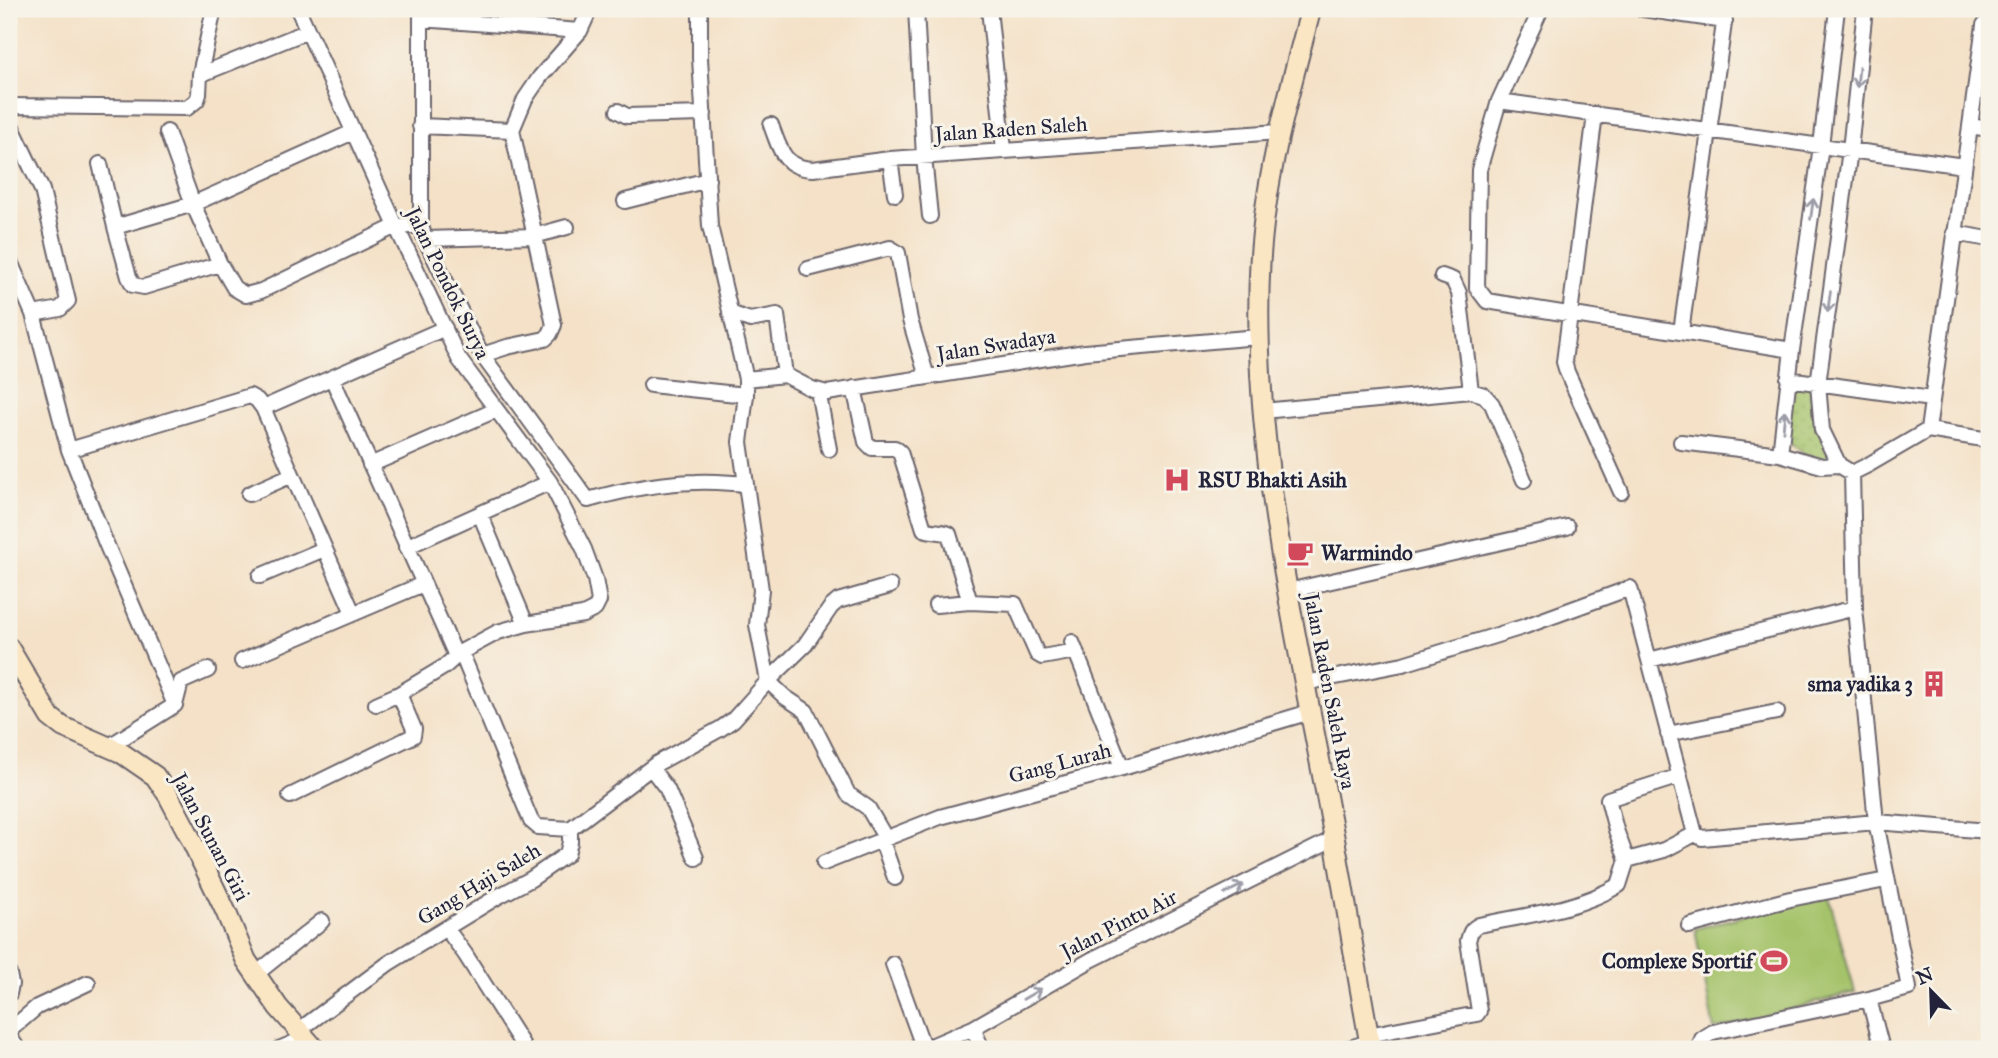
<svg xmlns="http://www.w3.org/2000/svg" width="1998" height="1058" font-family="'IM FELL Great Primer',serif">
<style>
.green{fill:#a5c36a;stroke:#647252;stroke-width:2}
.park{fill:url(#park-dots);stroke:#647252;stroke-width:2}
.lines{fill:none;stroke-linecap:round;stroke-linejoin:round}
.street-casing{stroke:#6c656c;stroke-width:18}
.secondary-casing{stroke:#6c656c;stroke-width:23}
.street{stroke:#fff;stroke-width:14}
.secondary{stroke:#fbe6c4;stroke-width:19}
.oneway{stroke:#9c9ca7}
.labels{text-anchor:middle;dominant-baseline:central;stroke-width:6;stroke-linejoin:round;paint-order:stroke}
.street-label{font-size:21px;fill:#22223b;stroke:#f7f3e8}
.poi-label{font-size:21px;font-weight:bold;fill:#22223b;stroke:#f7f3e8;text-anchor:start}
</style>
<defs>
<pattern id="park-dots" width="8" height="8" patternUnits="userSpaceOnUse" patternTransform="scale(1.75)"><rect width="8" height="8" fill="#a5c36a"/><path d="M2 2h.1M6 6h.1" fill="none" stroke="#8ea75d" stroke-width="1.8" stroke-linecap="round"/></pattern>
</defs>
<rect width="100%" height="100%" fill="#f7f3e8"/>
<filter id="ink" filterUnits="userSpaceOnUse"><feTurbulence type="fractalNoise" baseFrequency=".0143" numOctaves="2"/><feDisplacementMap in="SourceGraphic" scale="14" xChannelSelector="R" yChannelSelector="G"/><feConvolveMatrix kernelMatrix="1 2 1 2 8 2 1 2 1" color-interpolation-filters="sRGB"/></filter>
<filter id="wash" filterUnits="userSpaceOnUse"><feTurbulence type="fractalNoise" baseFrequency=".00686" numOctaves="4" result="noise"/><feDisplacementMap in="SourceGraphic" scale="28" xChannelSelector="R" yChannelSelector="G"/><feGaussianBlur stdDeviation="1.57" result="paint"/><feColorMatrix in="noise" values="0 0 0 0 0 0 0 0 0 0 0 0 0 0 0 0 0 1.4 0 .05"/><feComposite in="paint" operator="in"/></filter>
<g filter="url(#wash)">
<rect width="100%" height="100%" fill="#f4e1c7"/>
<path class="green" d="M1828,893L1855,992L1714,1030L1695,929Z"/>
<path class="park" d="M1790,382L1817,385L1833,459L1807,457L1784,438Z"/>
</g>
<g filter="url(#ink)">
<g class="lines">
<g class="street-casing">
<path id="street" d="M298,9L396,226L459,359L550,482L584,549L595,579L599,601L595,609L583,615L526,624L498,632L461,652L444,667L399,694L376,704
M421,9V226L425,239L482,355L507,347L545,339L550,334L554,325L512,130L525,99L540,77L580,31L590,9
M700,9V58L710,226L746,379V395L740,442L761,590L757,625L768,681L785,697L806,711L848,794L868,808L886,839
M916,9L924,157L930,216
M989,9L1004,150
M1541,9L1499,101L1479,170L1477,288L1487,301L1792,350
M1643,9L1725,21
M421,19L580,31
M202,74L308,31
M1499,101L1964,166
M9,106L187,108L197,100L199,94L200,74L214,9
M618,111L627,116L704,114
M1595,114L1564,362L1567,372L1621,492
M9,121L42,190L68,301L60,309L33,314
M771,125C780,149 783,168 813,169L890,159L1279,132
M420,126L512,130
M1970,126L1989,129
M167,132L193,204L220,264L234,288L246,295L261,291L396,226H421
M890,159L895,194
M100,164L115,227L129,277L133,285L144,287L220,264
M625,201L708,180
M115,227L193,204L353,132
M1954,233L1989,239
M425,239L534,236L567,227
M9,259L33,314L69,450
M808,269L890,248L898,253L910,320L927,377
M730,313L750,320L777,315L785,375
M1681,332L1726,9
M482,355L588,500C623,490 660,483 696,482C713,481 729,483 746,484
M332,378L456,656
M746,379L785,375L812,389L827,393L1085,352L1258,337
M1788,379L1931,399
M651,385L746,395
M854,388L866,442L872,448H895L900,452L924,529C932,532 941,531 949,534L970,602L1015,604L1037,654L1042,657L1076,651
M818,391L829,449
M1471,391L1484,395L1492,404L1524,480
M263,408L445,328
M1263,411L1471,391L1459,293L1453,280L1442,276
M1928,430L1984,25L1989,20
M1928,430L1989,440
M1681,442L1780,454
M370,465L496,410
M1839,465L1822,430L1818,384L1850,150L1865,9
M1852,473L1868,465L1928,430
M249,494L292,475
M480,514L526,624
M406,547L550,482
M260,576L324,549
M1288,591L1567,527
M936,605L970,602
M1072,642L1122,768
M461,652L531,821L538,827L570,829
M1649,660L1855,608
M242,661L423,584
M1305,683L1403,664L1523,627L1630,588L1695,834
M175,705L105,541L69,450L250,396L257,400L263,408L353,613
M1668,734L1777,712
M108,747L175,705L181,682L208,670
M651,768L667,789L696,858
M290,796L413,736L414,729L399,694
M1695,834L1702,838L1876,822L1989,831
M882,841L895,878
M1627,860L1616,830L1608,799L1680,776
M824,863L940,817L1122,768L1310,712
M1689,926L1790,899L1881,881
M446,928L465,954L522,1044
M893,964L924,1049
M9,974L11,984L9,994
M256,974L322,921
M1869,999L1882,1049
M973,1028L982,1049
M9,1031L37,1007L88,983
M298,1031L389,963L497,897L531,879L567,854L570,842V829L656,764L720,729L733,720L768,681L805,645L831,607L838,601L890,586
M1368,1035L1477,1014L1479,1011L1468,941C1470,933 1471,929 1479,925C1526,915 1578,910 1619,885L1627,860L1664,850L1695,834
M9,1036L18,1049
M279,1049L305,1038
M924,1049L973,1028L1091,960L1335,838
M1346,1049L1369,1042
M1699,1049L1702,1039L1713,1032L1869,999L1909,988L1876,822L1855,608L1852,473L1839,465L1822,466L1780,454L1792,350L1821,146L1837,9"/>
</g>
<g class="secondary-casing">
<path id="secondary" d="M1311,9C1289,93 1265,176 1260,263C1251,434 1291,610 1323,778C1341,868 1354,959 1371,1049
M9,648L50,717L63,727L120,752L155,776L168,795L188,833L226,912L246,960L278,1007L315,1049"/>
</g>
<use href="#street" class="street"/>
<use href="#secondary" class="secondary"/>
</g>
<defs><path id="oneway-shaft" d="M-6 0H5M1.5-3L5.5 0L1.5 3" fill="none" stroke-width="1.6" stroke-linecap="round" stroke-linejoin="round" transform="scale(1.75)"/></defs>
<g class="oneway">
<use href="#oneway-shaft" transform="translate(1858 77) rotate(96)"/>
<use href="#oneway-shaft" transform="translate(1812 209) rotate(-82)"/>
<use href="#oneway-shaft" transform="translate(1829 302) rotate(98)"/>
<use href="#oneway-shaft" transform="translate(1784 421) rotate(-84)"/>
<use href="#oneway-shaft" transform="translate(1234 889) rotate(-27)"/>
<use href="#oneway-shaft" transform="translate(1032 994) rotate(-30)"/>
</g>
</g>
<defs>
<g id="hospital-bare" transform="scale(2.1)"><path d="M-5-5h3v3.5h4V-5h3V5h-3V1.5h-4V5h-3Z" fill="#d1495b" stroke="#f7f3e8" stroke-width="2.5" paint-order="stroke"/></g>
<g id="cafe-bare" transform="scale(2.1)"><path d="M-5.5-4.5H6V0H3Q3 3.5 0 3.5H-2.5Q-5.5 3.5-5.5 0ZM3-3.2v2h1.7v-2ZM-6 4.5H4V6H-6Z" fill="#d1495b" stroke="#f7f3e8" stroke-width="2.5" paint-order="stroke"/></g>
<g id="building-bare" transform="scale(2.1)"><path d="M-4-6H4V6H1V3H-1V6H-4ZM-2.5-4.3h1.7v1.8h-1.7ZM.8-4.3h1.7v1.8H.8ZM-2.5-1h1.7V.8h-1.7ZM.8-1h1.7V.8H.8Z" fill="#d1495b" stroke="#f7f3e8" stroke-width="2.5" paint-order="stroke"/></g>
<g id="stadium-bare" transform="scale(2.1)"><path d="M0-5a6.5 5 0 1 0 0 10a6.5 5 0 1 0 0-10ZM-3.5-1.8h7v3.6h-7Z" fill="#d1495b" stroke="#f7f3e8" stroke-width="2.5" paint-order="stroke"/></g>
</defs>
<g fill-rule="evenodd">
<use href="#hospital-bare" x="1177" y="480"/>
<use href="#cafe-bare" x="1300" y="553"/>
<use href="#building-bare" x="1934" y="684"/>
<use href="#stadium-bare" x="1774" y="961"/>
</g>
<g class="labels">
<g class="street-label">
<text transform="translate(1011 129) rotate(-4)">Jalan Raden Saleh</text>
<text transform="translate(448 283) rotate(64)">Jalan Pondok Surya</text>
<text transform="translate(996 345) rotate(-9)">Jalan Swadaya</text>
<text transform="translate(1330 691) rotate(79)">Jalan Raden Saleh Raya</text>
<text transform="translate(1060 763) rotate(-15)">Gang Lurah</text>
<text transform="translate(211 837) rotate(62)">Jalan Sunan Giri</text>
<text transform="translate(479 884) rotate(-31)">Gang Haji Saleh</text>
<text transform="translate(1119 924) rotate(-27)">Jalan Pintu Air</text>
</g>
<g class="poi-label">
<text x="1198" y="480">RSU Bhakti Asih</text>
<text x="1321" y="553">Warmindo</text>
<text x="1913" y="684" text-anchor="end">sma yadika 3</text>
<text x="1753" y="961" text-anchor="end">Complexe Sportif</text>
</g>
</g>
<rect width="1998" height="1058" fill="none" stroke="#f7f3e8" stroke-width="35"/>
<g transform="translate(1931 991) rotate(337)" stroke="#f7f3e8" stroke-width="5" paint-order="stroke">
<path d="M0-5L12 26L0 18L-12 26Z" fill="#22223b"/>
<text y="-10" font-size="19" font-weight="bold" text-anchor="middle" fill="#22223b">N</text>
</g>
</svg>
